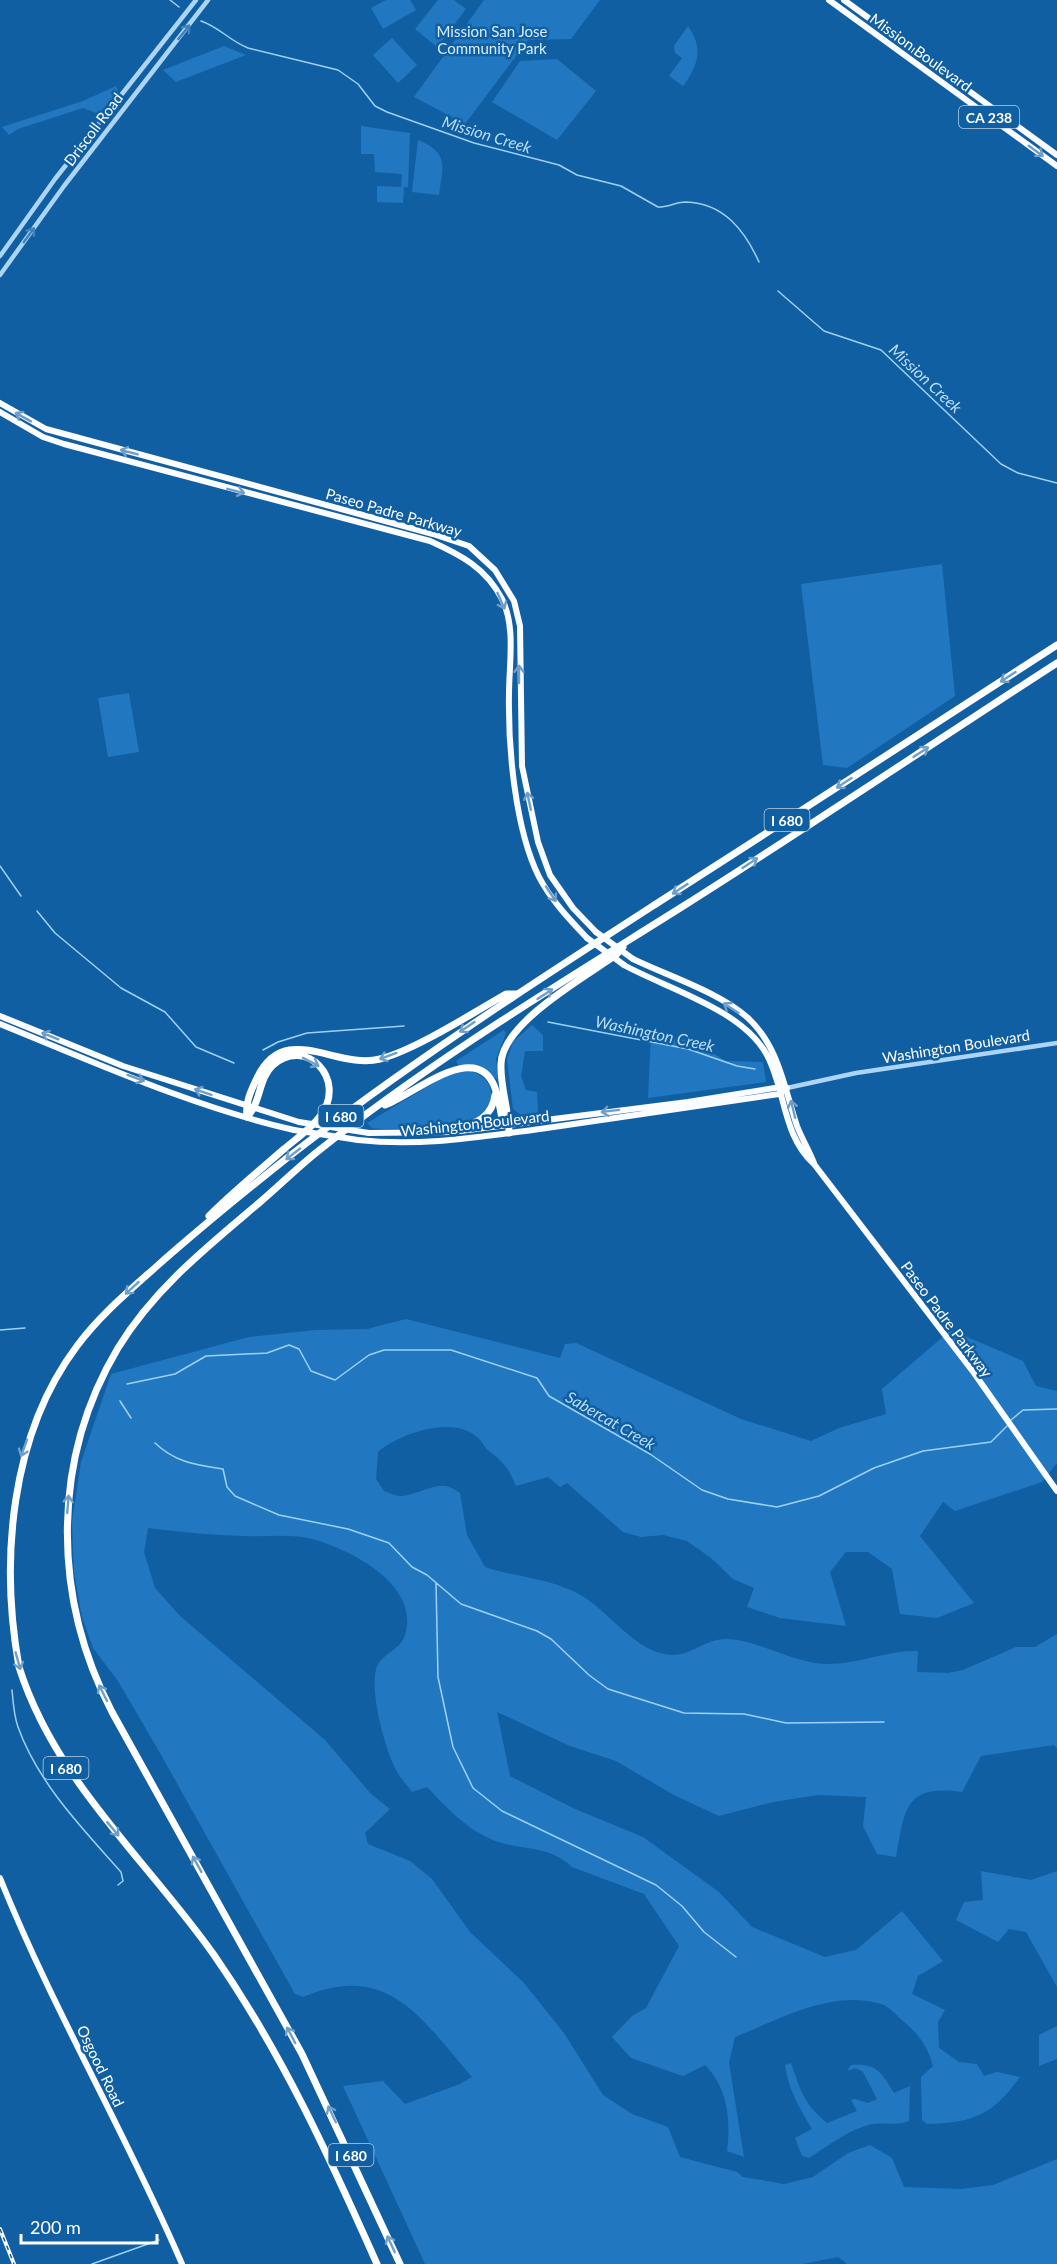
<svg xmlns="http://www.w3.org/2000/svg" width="1057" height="2264" font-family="Lato,sans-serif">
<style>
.green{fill:#2178c0}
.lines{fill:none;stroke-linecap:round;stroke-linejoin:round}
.stream{stroke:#9ed1f8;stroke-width:1.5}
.minor{stroke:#acd4f5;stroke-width:4.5}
.major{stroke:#fafcff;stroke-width:6}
.highway{stroke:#fff;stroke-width:7}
.rail-casing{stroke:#fff;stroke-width:4}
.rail{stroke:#115fa3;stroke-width:1.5;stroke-dasharray:4.5;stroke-linecap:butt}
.major-bridge{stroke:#fafcff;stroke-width:6}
.oneway{stroke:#4082bc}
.oneway2{stroke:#6e9ec8}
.oneway3{stroke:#709fc8}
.labels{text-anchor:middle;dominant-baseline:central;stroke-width:5;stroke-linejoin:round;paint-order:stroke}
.shield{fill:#115fa3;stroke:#b8cfe3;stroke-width:1.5}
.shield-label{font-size:14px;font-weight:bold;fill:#fff}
.park-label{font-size:15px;fill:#d5ecfe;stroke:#115fa3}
.street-label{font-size:15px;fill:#fff;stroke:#115fa3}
.water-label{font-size:16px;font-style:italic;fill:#b9defb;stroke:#115fa3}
</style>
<rect width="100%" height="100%" fill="#115fa3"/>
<path class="green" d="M386,0H410L416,10L383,29L371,8Z
M438,0H454L466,9L437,47L415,29Z
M484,0H600L571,39L528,40L465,124L414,97Z
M688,26C704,48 698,66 683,86L669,76L682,58L675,53L674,46Z
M392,38L417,65L398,83L373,55Z
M224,46L246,55L176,82L163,70Z
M557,59L596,91L557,140L492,102L520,61Z
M116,86L118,91L99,114L83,108L18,129L9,135L2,127L83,101Z
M361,126L410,133L408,187H404L403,203L377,202V186L401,187L402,174L375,172L374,154H361Z
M418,140C449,153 443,165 439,195L412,192Z
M942,564L955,696L847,768L823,765L801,584Z
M129,693L139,752L108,757L98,698Z
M532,1025L543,1035V1051H525L521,1076L526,1090L537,1092L538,1113L521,1115L513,1109L507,1059L513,1042Z
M504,1030L506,1033L496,1059L498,1080L478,1066L458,1065L456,1061Z
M651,1034L692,1041L726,1061L763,1062L766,1082L648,1098Z
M470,1070C482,1075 492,1082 491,1097C490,1133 409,1128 383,1129L372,1128L367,1123L450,1073Z
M406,1319L560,1358L565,1344L576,1343L741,1419L811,1441L839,1428L886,1414L882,1389L951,1330L1023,1361L1036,1386L1057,1391V1463L1042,1482L955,1511L943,1502L920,1536L974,1603L937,1618L900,1614L892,1569L868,1552H846L830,1572L846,1626L780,1618L747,1607L754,1588L733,1579L711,1558L687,1541L663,1535L641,1537L623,1532L567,1483L560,1487L548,1477L516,1486C509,1469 504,1462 489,1451C484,1447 482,1441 477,1437C452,1415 399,1434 378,1452L376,1479L384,1491C389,1493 398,1497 403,1496C424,1493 440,1477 460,1493L467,1535L485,1567C518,1578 553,1578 584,1597C607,1612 632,1644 657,1652C688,1663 700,1639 726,1639C756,1639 795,1664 828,1664C859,1664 888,1650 918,1651L917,1672L948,1673L963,1670L1016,1647H1035L1057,1634V1748L1054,1745L981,1756L962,1792C904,1784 905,1809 896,1857L877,1854L863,1826L866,1797L818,1795L773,1802L719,1816L674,1795L616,1761L570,1746L497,1712L510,1776L575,1809L643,1837L719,1892L752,1927L825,1957L856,1950L902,1911L943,1961L918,1976L912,1994L945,2010L938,2022L939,2048L959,2062L977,2064L984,2076L997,2072L1020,2077C993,2115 973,2123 927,2124L922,2120L921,2077L933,2066C928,2047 919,2034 903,2021C897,2016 889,2006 881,2004C832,1989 780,2019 735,2037L729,2063L744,2157L727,2151C731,2121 728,2088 705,2065L683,2076L631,2058L612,2037L632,2016L646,2008L679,1946L644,1894L572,1867C552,1847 528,1850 502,1843C471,1834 449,1810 427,1787L412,1792C407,1785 400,1778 396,1770C385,1749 367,1685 378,1664C384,1654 400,1648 404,1638C423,1587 355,1552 316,1540C292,1533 268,1537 244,1536C212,1535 180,1532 148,1528L144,1552L155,1588L180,1616L325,1740L371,1794L390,1809L365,1833L368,1844L410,1861L432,1879L470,1932L524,1983L564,2033L603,2095L632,2114L668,2127L680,2157L737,2172L743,2177L784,2184L813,2177L848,2153L870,2145L892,2158L904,2187L961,2189L993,2185L1057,2159V2264H847L838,2257L803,2264H425L343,2086L383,2081L405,2104L460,2084L472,2077C421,2018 388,1961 303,1997L295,1994L160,1753L118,1681L93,1648L82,1617L74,1572L72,1522L81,1462L111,1374L249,1337L316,1330L367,1329Z
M981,1871L1031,1880L1057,1871V1987L1026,1932L1009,1929L998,1942L956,1920L964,1902L983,1900Z
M1057,2026V2059L1039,2066V2035Z
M791,2063C801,2091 803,2103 827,2123L857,2111L851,2100L855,2099L868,2103L877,2099L863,2072L856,2068L847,2071L851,2065C877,2063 881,2072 894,2093L910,2086L909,2121C898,2126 884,2122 872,2124C849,2129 828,2146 809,2158L802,2156L795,2138L812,2129C800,2109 788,2089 785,2065Z"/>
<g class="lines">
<path class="stream" d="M170,0L179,7
M201,21C219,27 230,41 248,48L338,70L358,84L375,106L387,112L474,143L559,165L577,175L621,186L658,207C668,207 677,202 686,202C724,203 745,231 759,262
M778,291L824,331L881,350L1001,464L1018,473L1057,483
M0,866L21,896
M37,911L55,933L121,988L165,1012L196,1047L234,1063
M548,1022L688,1049L737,1066L755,1069
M263,1050L278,1042L307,1033L404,1026
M0,1330L25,1328
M127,1384L175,1374L206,1356L267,1353L289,1345L299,1349L311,1371L335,1380L369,1355L384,1350H451L537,1378L549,1396L650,1454L702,1490L728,1499L777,1507L819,1496L874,1468L923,1451L991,1442L1007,1426
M120,1401L131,1418
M1011,1420L1023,1410L1057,1409
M155,1443C176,1463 197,1465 223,1469L227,1487L235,1496L279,1515L348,1529L389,1543L412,1567L427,1575L461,1604L537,1631L551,1639L589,1675L608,1689L684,1713L744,1714L786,1723L884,1722
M436,1583L438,1677L453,1747L473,1788L502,1811L656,1885L682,1906L704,1932L736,1957
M12,1690C13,1702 14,1716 18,1727C38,1783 82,1828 121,1872L123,1881L118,1885
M92,2264L159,2240"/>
<path class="minor" d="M0,256L55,179L196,0
M0,275L64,186L208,0
M787,1088L856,1073L1057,1043"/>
<path class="major" d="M829,0L1057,166
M844,0L1057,155
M0,403L46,429L433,534L469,546L495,570L514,601L520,626L522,766L538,842L550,875L573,908L596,932
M0,412L43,437L64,444L430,541C461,555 486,568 502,599C516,627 509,664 509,694C508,747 515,829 539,877C551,900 569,919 587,938
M633,959C668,976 719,992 748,1018C779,1047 784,1087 797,1126C802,1139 809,1150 814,1163
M624,965C667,989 742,1009 767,1055C786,1091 782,1135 814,1164L974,1373L1057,1491
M0,1016L123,1066L299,1122
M0,1024C96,1063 193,1107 294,1130
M369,1133L452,1132L688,1102L781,1087
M358,1140C420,1147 479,1137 540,1129C620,1118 699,1105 779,1094L787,1088
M0,1878C53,2010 126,2133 182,2264"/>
<path class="highway" d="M385,1105C413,1095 477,1038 495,1088C499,1099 501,1113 503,1125
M247,1117C245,1102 251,1091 257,1078C285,1020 335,1070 380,1059C415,1050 473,1013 506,994H516
M452,1132C472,1124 492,1120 495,1095
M509,1133C509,1110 500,1087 501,1064C502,1023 585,977 616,955L623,947
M209,1216C233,1192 259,1171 284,1149C297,1138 312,1128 321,1115C347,1079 306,1036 273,1065C258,1079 261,1103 247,1117
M377,2264C329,2156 282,2053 214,1955C147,1860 55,1781 19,1667C0,1561 10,1435 77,1346C100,1315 129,1291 157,1266C199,1229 243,1193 287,1158C406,1065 532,984 659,902C792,817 924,731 1057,645
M400,2264L302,2054L112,1712C52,1597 51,1460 118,1348C154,1289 207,1247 259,1203C278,1187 297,1168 317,1152C432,1060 561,983 685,905C810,826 933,743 1057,663"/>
<g class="rail-casing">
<path id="rail" d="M0,2229L14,2264"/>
</g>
<use href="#rail" class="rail"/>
<path class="major-bridge" d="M596,932L633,959
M587,938L624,965
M299,1122L369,1133
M294,1130L358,1140"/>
</g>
<defs><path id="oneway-shaft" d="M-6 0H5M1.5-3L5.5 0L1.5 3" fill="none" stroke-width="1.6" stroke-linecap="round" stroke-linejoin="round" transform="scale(1.5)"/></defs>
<g class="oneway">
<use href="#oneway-shaft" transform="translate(184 32) rotate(-51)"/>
<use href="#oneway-shaft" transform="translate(29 235) rotate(-54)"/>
</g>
<g class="oneway2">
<use href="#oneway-shaft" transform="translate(1036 151) rotate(36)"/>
<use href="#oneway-shaft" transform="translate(23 417) rotate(-151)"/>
<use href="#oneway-shaft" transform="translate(129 452) rotate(-165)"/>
<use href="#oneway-shaft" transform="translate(236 491) rotate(14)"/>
<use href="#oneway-shaft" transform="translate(501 601) rotate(66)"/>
<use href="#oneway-shaft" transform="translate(519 674) rotate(-90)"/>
<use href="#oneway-shaft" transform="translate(529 801) rotate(-102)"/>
<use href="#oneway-shaft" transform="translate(551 894) rotate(56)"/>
<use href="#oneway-shaft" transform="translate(731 1008) rotate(-147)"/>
<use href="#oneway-shaft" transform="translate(50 1036) rotate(-158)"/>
<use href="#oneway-shaft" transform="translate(136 1078) rotate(20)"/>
<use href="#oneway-shaft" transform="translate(203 1092) rotate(-161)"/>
<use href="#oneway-shaft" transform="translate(793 1109) rotate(-104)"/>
<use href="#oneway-shaft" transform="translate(610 1111) rotate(173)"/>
</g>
<g class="oneway3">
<use href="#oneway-shaft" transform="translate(1008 677) rotate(147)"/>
<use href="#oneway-shaft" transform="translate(921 752) rotate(-33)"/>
<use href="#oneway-shaft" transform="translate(844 783) rotate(147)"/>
<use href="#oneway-shaft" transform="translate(750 863) rotate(-33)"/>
<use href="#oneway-shaft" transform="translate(680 889) rotate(147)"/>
<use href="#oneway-shaft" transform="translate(545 994) rotate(-33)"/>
<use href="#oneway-shaft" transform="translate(467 1027) rotate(146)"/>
<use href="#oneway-shaft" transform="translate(388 1056) rotate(160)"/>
<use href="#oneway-shaft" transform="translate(311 1062) rotate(27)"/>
<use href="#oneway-shaft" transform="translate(293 1154) rotate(142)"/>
<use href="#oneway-shaft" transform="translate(132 1288) rotate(138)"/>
<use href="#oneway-shaft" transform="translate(24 1448) rotate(110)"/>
<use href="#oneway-shaft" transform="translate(68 1504) rotate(-85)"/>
<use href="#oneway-shaft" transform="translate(18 1661) rotate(74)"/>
<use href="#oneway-shaft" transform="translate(103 1693) rotate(-117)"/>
<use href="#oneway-shaft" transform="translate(113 1829) rotate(50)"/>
<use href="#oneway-shaft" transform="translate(197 1864) rotate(-119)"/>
<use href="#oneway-shaft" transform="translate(291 2035) rotate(-118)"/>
<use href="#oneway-shaft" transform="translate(332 2114) rotate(-115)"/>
<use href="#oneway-shaft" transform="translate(391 2244) rotate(-115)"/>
</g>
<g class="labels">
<g class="shield">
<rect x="959" y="106" width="60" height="22" rx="4.5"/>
<rect x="764.5" y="809" width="45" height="22" rx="4.5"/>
<rect x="318.5" y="1105" width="45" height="22" rx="4.5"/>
<rect x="43.5" y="1757" width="45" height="22" rx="4.5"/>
<rect x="328.5" y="2144" width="45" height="22" rx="4.5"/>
</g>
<g class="shield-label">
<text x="989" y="117">CA 238</text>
<text x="787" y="820">I 680</text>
<text x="341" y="1116">I 680</text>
<text x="66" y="1768">I 680</text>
<text x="351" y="2155">I 680</text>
</g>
<g class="park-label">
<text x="492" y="31">Mission San Jose<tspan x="492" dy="17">Community Park</tspan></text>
</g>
<g class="street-label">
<text transform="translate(921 52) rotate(36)">Mission Boulevard</text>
<text transform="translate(93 129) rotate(-53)">Driscoll Road</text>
<text transform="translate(394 512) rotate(16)">Paseo Padre Parkway</text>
<text transform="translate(956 1046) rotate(-9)">Washington Boulevard</text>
<text transform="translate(475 1123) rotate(-6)">Washington Boulevard</text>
<text transform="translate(947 1319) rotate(53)">Paseo Padre Parkway</text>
<text transform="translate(101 2066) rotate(64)">Osgood Road</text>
</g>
<g class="water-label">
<text transform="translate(487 134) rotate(17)">Mission Creek</text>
<text transform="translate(926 378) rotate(43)">Mission Creek</text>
<text transform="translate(655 1033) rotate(12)">Washington Creek</text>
<text transform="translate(611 1420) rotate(30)">Sabercat Creek</text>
</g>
</g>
<path d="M21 2234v9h136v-9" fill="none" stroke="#ffffff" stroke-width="3"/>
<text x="30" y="2234" font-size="18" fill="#ffffff" stroke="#115fa3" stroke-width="4.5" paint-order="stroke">200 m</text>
</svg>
